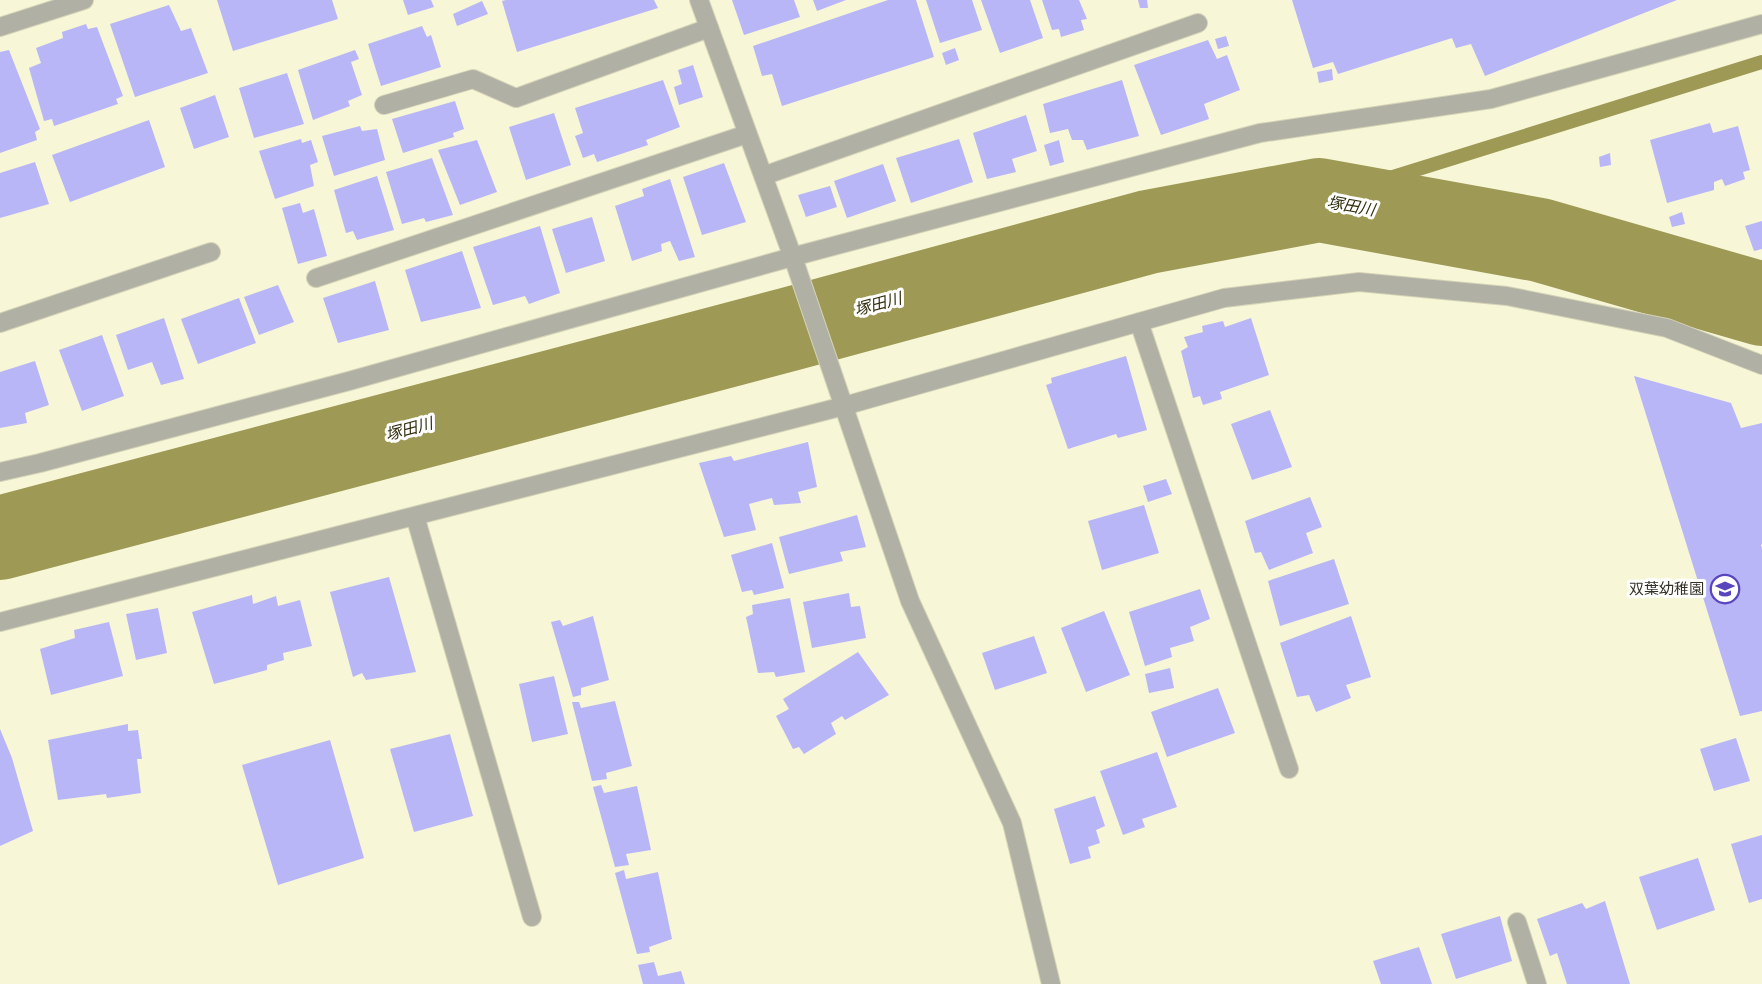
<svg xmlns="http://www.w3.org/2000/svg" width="1762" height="984" font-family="'DM Sans','Noto Sans JP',sans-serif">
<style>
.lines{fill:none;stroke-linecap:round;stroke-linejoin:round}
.stream{stroke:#9e9954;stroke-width:14}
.river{stroke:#9e9954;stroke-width:84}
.building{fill:#b8b6f7}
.lane-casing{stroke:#d4d3b7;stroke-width:20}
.street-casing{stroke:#d4d3b7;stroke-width:20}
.lane{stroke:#b1b0a4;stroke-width:18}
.street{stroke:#b1b0a4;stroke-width:18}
.labels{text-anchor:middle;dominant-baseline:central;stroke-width:6;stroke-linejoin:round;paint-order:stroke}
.poi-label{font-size:15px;fill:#333227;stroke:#fff;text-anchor:end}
.water-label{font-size:16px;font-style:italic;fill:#312e0f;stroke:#fff}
</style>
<rect width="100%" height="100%" fill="#f7f6d7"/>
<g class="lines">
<path class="stream" d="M1319,200L1762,62"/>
<path class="river" d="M0,538L790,329L1148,232L1319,200L1540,240L1762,304"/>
</g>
<path class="building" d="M217,0H332L338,19L233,51Z
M403,0H431L434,7L408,15Z
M506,0H654L658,8L517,52L502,1Z
M732,0H794L800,17L744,35Z
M813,0H846L817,11Z
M888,0H916L934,57L782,106L772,74L762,76L753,46Z
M926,0H972L982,30L940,43Z
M981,0H1030L1043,38L1000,53Z
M1042,0H1079L1087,19L1081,20L1084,30L1061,37L1059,29L1052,30Z
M1138,0H1147L1148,8H1140Z
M1292,0H1677L1485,76L1471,44L1456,48L1452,38L1338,74L1333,62L1313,68Z
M482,1L488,14L457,26L453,14Z
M169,5L181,31L191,28L208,73L135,97L110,24Z
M86,24L88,29L97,27L123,96L116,99L118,104L54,126L52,119L44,121L29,68L41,63L36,48L63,38L62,32Z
M422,26L427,37L431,35L441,67L381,86L368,44Z
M1226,36L1229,46L1218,49L1215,39Z
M1208,40L1217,59L1227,55L1240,90L1204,104L1209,119L1161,135L1134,65Z
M955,48L959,60L946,65L942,53Z
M9,50L40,129L35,132L37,140L0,153V52Z
M355,50L359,59L351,62L362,95L348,101L350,106L313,120L298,70Z
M693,65L703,97L679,105L674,87L682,84L678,70Z
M1332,69L1333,80L1319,83L1317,72Z
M287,73L304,124L254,138L239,88Z
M663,80L680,127L646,140L648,145L597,162L594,154L583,158L575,136L583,133L575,108Z
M1122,80L1139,136L1087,150L1083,140H1072L1068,129L1050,133L1043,104Z
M215,95L229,137L194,149L180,108Z
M455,101L464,129L453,133L454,137L403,153L392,119Z
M554,113L571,165L526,180L509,127Z
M1026,115L1037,151L1012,159L1016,172L987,179L973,133Z
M149,120L165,167L70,202L52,155Z
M1710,123L1713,133L1738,126L1750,170L1743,172L1745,179L1725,186L1722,179L1714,182V190L1667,203L1650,140Z
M360,126L362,131L377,129L385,160L334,176L322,136Z
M301,139L302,143L311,140L318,162L310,165L314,186L275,199L259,151Z
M959,139L973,182L911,203L896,158Z
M477,140L497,192L460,205L438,150Z
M1059,140L1064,162L1050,166L1044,145Z
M1610,153L1611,165L1600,167L1599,157Z
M432,158L453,215L426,222L424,218L402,224L386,172Z
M35,162L49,204L0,218V173Z
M724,163L746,222L702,235L683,177Z
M883,164L896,201L847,218L834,181Z
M377,176L394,230L357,240L353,231L346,233L334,190Z
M670,179L695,257L679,261L670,241L661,244L662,251L632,261L615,206L644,196L642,189Z
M830,186L837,207L806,217L798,195Z
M300,203L303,213L314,209L327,256L298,264L282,208Z
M1682,212L1685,224L1672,227L1669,217Z
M592,217L605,261L566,273L552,229Z
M1762,221V249L1754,251L1745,226Z
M540,226L560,293L529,304L525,296L493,305L473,247Z
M462,251L481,308L421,322L405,270Z
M375,281L389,330L338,343L323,298Z
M278,285L294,322L259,335L244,297Z
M239,298L256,343L198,364L181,319Z
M164,318L184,379L161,385L152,362L128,370L116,335Z
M1251,318L1269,375L1220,392L1222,399L1203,405L1200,396L1193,398L1181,351L1188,347L1184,337L1203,332L1202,326L1223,321L1225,327Z
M102,335L124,396L82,411L59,350Z
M1126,356L1147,430L1118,438L1116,434L1068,449L1046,385L1052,383L1051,378Z
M35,361L49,405L25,413L27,423L0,428V372Z
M1634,376L1731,403L1741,428L1762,423V544L1761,545L1762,549V711L1740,716Z
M1270,410L1292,467L1252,480L1231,424Z
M808,442L817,487L798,492L801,503L774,505L772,498L749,504L756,530L724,537L699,463L731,456L734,461Z
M1166,479L1172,494L1148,502L1143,486Z
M1310,497L1322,527L1306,533L1313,553L1269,570L1261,552L1255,553L1245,521Z
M1144,505L1159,553L1102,570L1088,521Z
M857,515L866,547L840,552L843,561L789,574L779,537Z
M772,543L784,588L754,595L752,590L742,592L731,555Z
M1334,559L1349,604L1280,626L1268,581Z
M389,577L416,672L366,680L362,673L353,677L330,592Z
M1200,589L1210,619L1190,627L1194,641L1170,648L1172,657L1145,666L1129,612Z
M849,593L851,607L860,606L866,638L812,648L803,602Z
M252,595L253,604L276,596L278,606L300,600L312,646L283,653L284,660L267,665V670L214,684L192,612Z
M790,598L805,672L776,677L774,672L758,673L746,617L753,614L752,605Z
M158,608L167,653L136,660L126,614Z
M1104,611L1130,675L1086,692L1061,628Z
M593,616L609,680L581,688V695L573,697L551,622L560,620L563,626Z
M1351,616L1371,677L1346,685L1351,698L1316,712L1309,695L1297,697L1280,643Z
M109,622L123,676L51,695L40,649L75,638L74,630Z
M1034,636L1047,673L995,690L982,653Z
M858,652L889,695L845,720L842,716L831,723L836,734L804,754L799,747L793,749L776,716L789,709L783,699Z
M1170,668L1174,688L1149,693L1145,674Z
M554,676L568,734L532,742L519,684Z
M1218,688L1235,733L1167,757L1151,712Z
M615,701L632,766L606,773L607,779L592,781L572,702H579L581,708Z
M128,724V731L138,730L142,759H137L141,793L107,798L106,794L58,800L48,740Z
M0,729L12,758L33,831L0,846Z
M450,734L473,816L414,832L390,749Z
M1736,738L1750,781L1714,791L1700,749Z
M330,740L364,858L278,885L242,765Z
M1157,752L1177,807L1142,819L1145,827L1123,835L1100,771Z
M601,785L604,793L637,786L651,850L626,854L629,865L615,867L593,787Z
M1095,796L1105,826L1096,830L1100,843L1088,847L1091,858L1070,864L1054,809Z
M1762,835V899L1749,903L1731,844Z
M1698,858L1715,910L1657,930L1639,877Z
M624,870L626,879L658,872L672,939L649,947L650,952L637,954L615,873Z
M1605,901L1630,984H1567L1557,953L1550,956L1537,919L1582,903L1586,909Z
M1500,916L1512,961L1456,979L1441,934Z
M1419,947L1432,984H1381L1373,961Z
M654,962L658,976L681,971L685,984H643L638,965Z"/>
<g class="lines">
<g class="lane-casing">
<path id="lane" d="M384,105L473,79L516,98L709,28
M316,278L747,134"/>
</g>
<g class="street-casing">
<path id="street" d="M699,0L796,266L910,601L1012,823L1051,984
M0,27L84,0
M763,176L1198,23
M1139,322L1289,769
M0,323L211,252
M0,472L40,463L349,381L792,257L1260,133L1491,99L1762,24
M415,516L532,917
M0,622L844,406L1224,298L1359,282L1507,296L1667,328L1762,365
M1517,922L1537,984"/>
</g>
<use href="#lane" class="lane"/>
<use href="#street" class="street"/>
</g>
<defs>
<g id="school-ring" transform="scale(1.5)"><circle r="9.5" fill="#fff" stroke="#5945bd" stroke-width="1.5"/><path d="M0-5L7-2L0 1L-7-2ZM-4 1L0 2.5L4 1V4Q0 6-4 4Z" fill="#5945bd"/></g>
</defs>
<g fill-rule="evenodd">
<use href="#school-ring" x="1725" y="589"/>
</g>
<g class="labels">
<g class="poi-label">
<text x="1704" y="589">双葉幼稚園</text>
</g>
<g class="water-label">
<text transform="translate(1351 206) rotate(10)">塚田川</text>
<text transform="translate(878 304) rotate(-15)">塚田川</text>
<text transform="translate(409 429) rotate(-15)">塚田川</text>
</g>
</g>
</svg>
